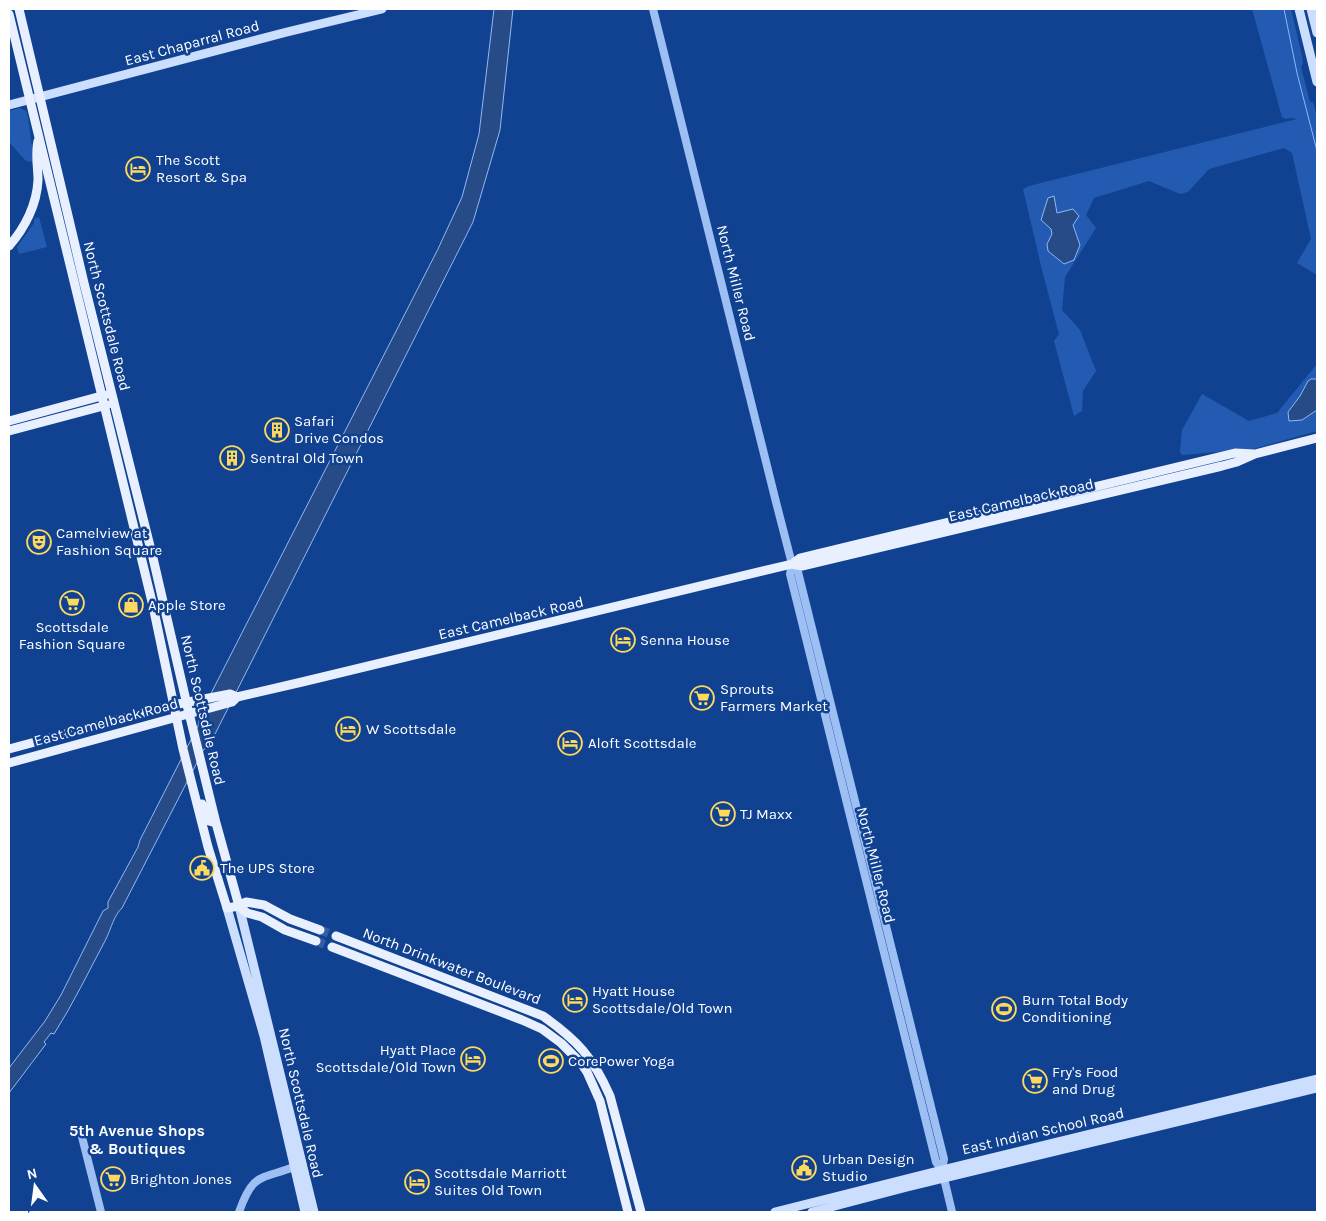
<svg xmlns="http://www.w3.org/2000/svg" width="1326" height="1221" font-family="Karla,sans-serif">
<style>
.green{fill:#225bb1}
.water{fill:#274b86;stroke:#8eb9f6}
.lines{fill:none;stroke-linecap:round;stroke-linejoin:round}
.stream{stroke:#8eb9f6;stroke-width:1}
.primary-tunnel{stroke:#355ea2;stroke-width:9;stroke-dasharray:9 4.5;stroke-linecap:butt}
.tertiary{stroke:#9dbff3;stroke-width:8}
.secondary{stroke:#ccdefd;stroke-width:9}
.primary{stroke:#e8f0ff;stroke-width:9}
.labels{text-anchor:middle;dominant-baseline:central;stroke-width:5;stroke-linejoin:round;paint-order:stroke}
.street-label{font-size:15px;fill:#fff;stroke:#114292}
.poi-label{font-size:15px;fill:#fff;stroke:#114292;text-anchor:start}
.neighbourhood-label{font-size:16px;font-weight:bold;fill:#fff;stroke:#114292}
</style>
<rect width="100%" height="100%" fill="#114292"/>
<path class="green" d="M1252,9H1291L1302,56L1303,63L1301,67L1310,102H1313L1317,117V275L1297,263L1311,239L1292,153L1284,148L1209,169L1188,192L1180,194L1149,181L1094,198L1086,215L1096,228L1065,277L1062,310L1080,330L1096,371L1083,391L1082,411L1074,416L1054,341L1059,334L1042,270L1023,189L1029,186L1297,119L1290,118L1285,119L1282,117Z
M20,108L26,111L28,117L34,162L26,161L9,142V111Z
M39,217L47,247L19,254L17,247L34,223V219Z
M1317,364V431L1253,449L1182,455L1180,452L1182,430L1202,394L1249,421L1277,413Z"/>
<path class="water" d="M494,9H513L500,130L473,222L208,748L204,749L122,908C114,915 111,929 106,939C89,971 73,1004 54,1034L51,1033L44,1042L46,1044L9,1093V1068L45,1021L61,995L103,911L108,908V902L138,847L140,840L198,726L200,715L438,249L462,197L479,134Z
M1054,196L1057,213L1073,209L1079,216L1073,225L1080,245L1074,260L1064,264L1048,251L1047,244L1052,234L1051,229L1041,220L1048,198Z
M1311,379H1317V410L1302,420L1289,421L1288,412L1300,396L1308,381Z"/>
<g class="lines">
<path class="stream" d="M1284,9L1297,73L1317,151"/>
<path class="primary-tunnel" d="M320,930L336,936
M316,941L332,947"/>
<path class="tertiary" d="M653,9L776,502L792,564L798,572L944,1159L942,1170L952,1212
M792,564L790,574L936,1162L942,1170
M81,1133L101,1212
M239,1212C253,1173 259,1180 294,1167"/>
<path class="secondary" d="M1299,9L1317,82
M1311,9L1317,33
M9,105L287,32L382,9
M239,906L314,1212
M227,908L264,1036L305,1212
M775,1212L942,1170L1317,1079
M812,1212L907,1187L1317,1088"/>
<path class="primary" d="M19,9L84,283L153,558L188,709L216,823L239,906
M9,14L153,606L183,749L208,847L227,908L239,906L246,902L264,905L290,919L320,930
M9,246C25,228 37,204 38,180C38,167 35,154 38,141
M9,421L105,395
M9,431L107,405
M792,564L802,566L1222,466L1237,462L1255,454L1317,438
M9,749L173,705L230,694L237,697L302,682L792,564L800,558L1235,453L1255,454
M9,763L232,702L237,697
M202,804L209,821L216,823
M239,906L247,913L262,917L285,930L316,941
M336,936L543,1016C577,1040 593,1057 610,1096L641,1212
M332,947L522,1020L542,1029L561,1043L581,1063L587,1072L600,1101L628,1212"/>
</g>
<defs>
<g id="hotel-ring" transform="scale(1.25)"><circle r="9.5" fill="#114292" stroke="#ffd95e" stroke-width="1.5"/><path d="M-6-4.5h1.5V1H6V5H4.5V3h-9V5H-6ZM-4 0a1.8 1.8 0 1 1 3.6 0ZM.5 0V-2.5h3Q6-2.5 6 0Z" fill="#ffd95e"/></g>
<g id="building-ring" transform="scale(1.25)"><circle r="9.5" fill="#114292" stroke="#ffd95e" stroke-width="1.5"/><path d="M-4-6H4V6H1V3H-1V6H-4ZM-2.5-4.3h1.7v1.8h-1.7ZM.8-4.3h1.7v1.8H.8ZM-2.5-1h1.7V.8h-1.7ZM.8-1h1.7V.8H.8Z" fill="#ffd95e"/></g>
<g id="theatre-ring" transform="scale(1.25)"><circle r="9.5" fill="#114292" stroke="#ffd95e" stroke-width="1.5"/><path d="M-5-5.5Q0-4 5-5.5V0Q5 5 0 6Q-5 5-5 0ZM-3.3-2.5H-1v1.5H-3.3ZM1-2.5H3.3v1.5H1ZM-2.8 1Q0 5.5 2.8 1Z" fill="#ffd95e"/></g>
<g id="supermarket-ring" transform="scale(1.25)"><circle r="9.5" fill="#114292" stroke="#ffd95e" stroke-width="1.5"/><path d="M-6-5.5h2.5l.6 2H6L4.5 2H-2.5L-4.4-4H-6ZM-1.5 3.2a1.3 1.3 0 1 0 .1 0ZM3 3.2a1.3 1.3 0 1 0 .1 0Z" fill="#ffd95e"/></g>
<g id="shop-ring" transform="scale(1.25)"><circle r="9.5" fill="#114292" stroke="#ffd95e" stroke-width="1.5"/><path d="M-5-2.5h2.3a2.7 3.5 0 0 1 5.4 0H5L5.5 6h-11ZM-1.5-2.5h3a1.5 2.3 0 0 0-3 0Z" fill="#ffd95e"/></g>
<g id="civic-ring" transform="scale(1.25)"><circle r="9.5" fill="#114292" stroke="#ffd95e" stroke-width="1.5"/><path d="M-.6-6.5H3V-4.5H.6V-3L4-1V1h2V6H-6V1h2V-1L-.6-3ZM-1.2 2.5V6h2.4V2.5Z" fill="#ffd95e"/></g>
<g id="stadium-ring" transform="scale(1.25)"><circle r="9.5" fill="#114292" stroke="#ffd95e" stroke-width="1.5"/><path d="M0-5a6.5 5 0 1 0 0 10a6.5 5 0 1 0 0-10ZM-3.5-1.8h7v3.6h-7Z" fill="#ffd95e"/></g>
</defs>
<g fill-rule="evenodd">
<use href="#hotel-ring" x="138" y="169"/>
<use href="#building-ring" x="277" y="430"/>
<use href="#building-ring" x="232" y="458"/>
<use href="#theatre-ring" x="39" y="542"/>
<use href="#supermarket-ring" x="72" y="603"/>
<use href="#shop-ring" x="131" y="605"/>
<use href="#hotel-ring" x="623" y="640"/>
<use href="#supermarket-ring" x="702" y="698"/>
<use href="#hotel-ring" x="348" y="729"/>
<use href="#hotel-ring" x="570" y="743"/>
<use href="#supermarket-ring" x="723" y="814"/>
<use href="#civic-ring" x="202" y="868"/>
<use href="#hotel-ring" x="575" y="1000"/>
<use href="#stadium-ring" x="1004" y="1009"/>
<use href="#hotel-ring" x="473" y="1059"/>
<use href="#stadium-ring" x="551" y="1061"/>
<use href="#supermarket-ring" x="1035" y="1081"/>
<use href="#civic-ring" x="804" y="1168"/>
<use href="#supermarket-ring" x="113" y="1179"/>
<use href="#hotel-ring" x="417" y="1182"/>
</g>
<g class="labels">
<g class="street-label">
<text transform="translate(192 43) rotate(-15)">East Chaparral Road</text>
<text transform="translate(736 283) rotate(76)">North Miller Road</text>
<text transform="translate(107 316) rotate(76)">North Scottsdale Road</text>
<text transform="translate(1021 500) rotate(-13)">East Camelback Road</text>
<text transform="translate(511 618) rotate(-13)">East Camelback Road</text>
<text transform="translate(203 710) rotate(77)">North Scottsdale Road</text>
<text transform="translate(106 722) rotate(-15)">East Camelback Road</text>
<text transform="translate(876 865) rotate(76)">North Miller Road</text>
<text transform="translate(452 966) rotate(21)">North Drinkwater Boulevard</text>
<text transform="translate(301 1103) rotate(77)">North Scottsdale Road</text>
<text transform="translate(1043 1131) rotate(-13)">East Indian School Road</text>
</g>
<g class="poi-label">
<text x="156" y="160">The Scott<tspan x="156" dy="17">Resort &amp; Spa</tspan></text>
<text x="294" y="421">Safari<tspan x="294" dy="17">Drive Condos</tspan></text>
<text x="250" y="458">Sentral Old Town</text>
<text x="56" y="533">Camelview at<tspan x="56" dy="17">Fashion Square</tspan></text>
<text x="148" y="605">Apple Store</text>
<text x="72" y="627" text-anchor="middle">Scottsdale<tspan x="72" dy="17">Fashion Square</tspan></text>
<text x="640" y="640">Senna House</text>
<text x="720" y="689">Sprouts<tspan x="720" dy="17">Farmers Market</tspan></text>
<text x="366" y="729">W Scottsdale</text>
<text x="588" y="743">Aloft Scottsdale</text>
<text x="740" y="814">TJ Maxx</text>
<text x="220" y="868">The UPS Store</text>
<text x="592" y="991">Hyatt House<tspan x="592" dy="17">Scottsdale/Old Town</tspan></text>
<text x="1022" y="1000">Burn Total Body<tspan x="1022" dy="17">Conditioning</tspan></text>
<text x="456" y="1050" text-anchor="end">Hyatt Place<tspan x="456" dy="17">Scottsdale/Old Town</tspan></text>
<text x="568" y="1061">CorePower Yoga</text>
<text x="1052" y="1072">Fry's Food<tspan x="1052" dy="17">and Drug</tspan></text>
<text x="822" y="1159">Urban Design<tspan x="822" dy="17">Studio</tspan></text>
<text x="434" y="1173">Scottsdale Marriott<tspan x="434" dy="17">Suites Old Town</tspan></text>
<text x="130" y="1179">Brighton Jones</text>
</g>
<g class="neighbourhood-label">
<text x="137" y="1130">5th Avenue Shops<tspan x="137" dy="18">&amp; Boutiques</tspan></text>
</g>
</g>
<rect width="1326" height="1221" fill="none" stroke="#ffffff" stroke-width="20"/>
<g transform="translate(35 1186) rotate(346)" stroke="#114292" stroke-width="4" paint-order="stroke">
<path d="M0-4L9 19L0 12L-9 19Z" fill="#ffffff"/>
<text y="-8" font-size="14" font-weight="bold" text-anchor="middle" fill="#ffffff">N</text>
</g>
</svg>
